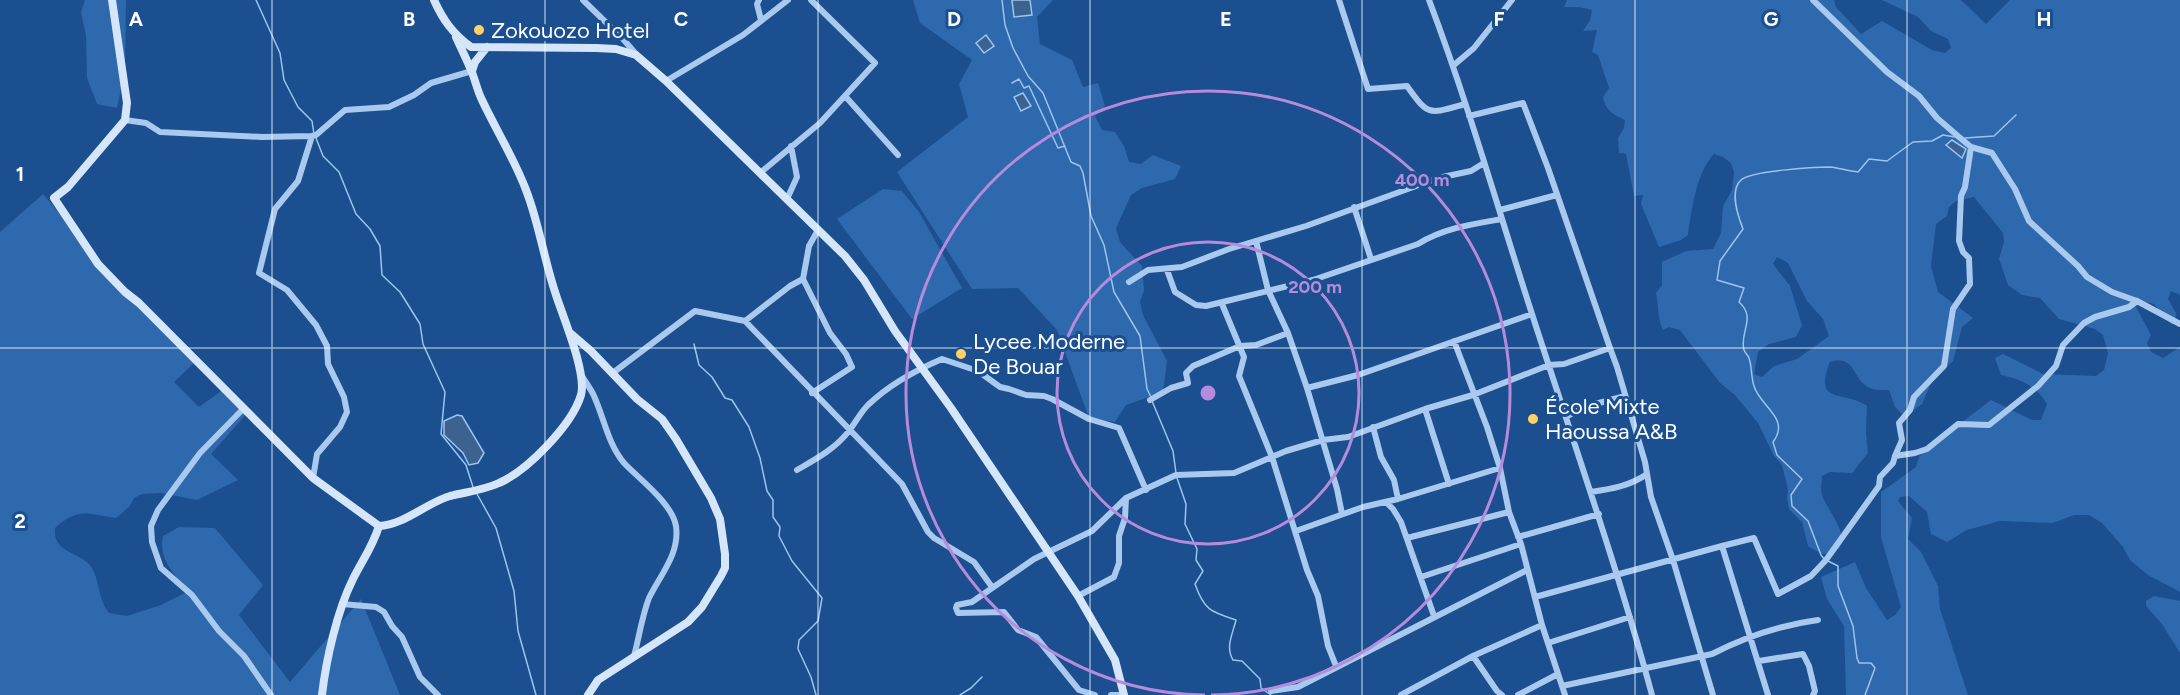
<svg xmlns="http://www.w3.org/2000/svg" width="2180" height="695" font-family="Figtree,sans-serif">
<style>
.green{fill:#2e69ad;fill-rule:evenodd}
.water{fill:#3c6290;stroke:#9cc4f0;stroke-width:1.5}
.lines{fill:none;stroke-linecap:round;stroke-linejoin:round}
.stream{stroke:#9cc4f0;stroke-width:1.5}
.street{stroke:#a9c9ee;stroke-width:6}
.secondary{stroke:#d6e6fa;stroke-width:8}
.grid{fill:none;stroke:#fff;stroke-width:1.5;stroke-opacity:0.55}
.ring{fill:none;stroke:#b68bdc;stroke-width:3}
.poi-dot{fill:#ffd166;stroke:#1b4f8f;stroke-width:2}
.labels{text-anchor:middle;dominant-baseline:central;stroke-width:6;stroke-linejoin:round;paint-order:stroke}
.poi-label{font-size:22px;fill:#fff;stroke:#1b4f8f;text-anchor:start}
.grid-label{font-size:20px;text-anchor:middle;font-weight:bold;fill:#fff;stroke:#1b4f8f;stroke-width:6;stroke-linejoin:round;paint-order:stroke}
.centre{fill:#b68bdc;stroke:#1b4f8f;stroke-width:3}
.ring-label{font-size:18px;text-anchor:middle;font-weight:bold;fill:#b68bdc;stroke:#1b4f8f;stroke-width:6;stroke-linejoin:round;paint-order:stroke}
</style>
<rect width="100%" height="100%" fill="#1b4f8f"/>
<path class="green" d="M85,0H126L125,70L117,108L97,104L87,78L86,36L81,12Z
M913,0H1012L1014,16L1031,15L1030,0H1053L1037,17L1040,44L1072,60L1083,87L1098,83L1105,106L1095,116L1102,130L1115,132L1124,146L1129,162L1141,164L1153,155L1181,166L1175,179L1142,188L1131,195L1116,228L1120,242L1142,266L1144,290L1140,302L1143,315L1167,361L1163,392L1126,405L1115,422L1089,418L1057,330L1018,288L972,289L897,172L968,117L959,84L972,60L920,23Z
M1567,0H1834L1836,7L1861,34L1882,21L1932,50L1945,53L1951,48L1948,39L1931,31L1918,17L1882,0H1961L1986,24L2010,0H2180V295L2171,291L2168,299L2176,313L2175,324H2171L2154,304L2141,301L2136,307L2151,335L2147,343L2151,352L2163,358L2180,347V592L2148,575L2130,560L2123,547L2102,523L2089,515H2074L2053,523L2000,521L1967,530L1947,542L1931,534L1927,512L1909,496L1900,497L1898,501L1912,518L1908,539L1921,552L1938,586L1940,609L1968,695H1846L1844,626L1827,599L1821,577L1855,562L1866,588L1887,620L1895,615L1901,607L1881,537V492L1916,467L1919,457L1928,448L1991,400L2032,420H2041L2047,404C2037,386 2020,379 2001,375L1995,358L2003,354L2043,374L2096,376L2104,370L2108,353L2103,335L2095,329L2059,319L2040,298L2022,295L2008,285L1999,259L2004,242L2003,233L1974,197L1956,201L1949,207L1947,216L1936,224L1931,266L1938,292L1973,318L1962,327L1953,361L1933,379L1922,404L1907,415H1903L1895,407L1889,390C1883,390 1875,391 1870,388C1851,380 1857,354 1830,362C1813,406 1843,389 1867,406L1866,433L1868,453L1852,473L1830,472L1822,476C1822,482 1820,489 1822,495C1826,509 1856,541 1834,552C1824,557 1817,551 1808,546L1802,522L1789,509L1787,498L1788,489L1782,465L1774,456L1758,423L1735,395L1720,383L1680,330L1669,327L1663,330C1657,318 1659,305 1656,293L1662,285V262L1686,251L1713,249L1721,233L1723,206L1732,190L1734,172L1731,163L1723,157L1714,154C1697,171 1691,211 1688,235L1681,240L1659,247L1641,204L1643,195L1634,196L1626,154L1619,153L1618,138L1624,128L1625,120C1612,114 1606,111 1603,97L1609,88L1598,55L1592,52L1597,30L1583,31L1590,20L1592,10L1579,7H1564ZM1777,257L1788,263L1807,301L1823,319L1829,336L1797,359L1774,366L1762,377L1754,374L1758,352L1769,344L1796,337L1802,325L1790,286L1773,264Z
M883,189L902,191L919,212L962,288L912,319L837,219Z
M43,194L116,279L197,360L174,382L199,407L224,389L248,412L211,454L238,480L197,500L161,493L142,494L134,498L130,506L116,518C87,514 79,507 55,528C52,556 86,551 94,572C100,586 99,601 109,613L127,616L161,605L185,593C176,570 158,564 163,536L179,527L215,528L263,585L239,615L290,682L361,599L400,695H0V232Z
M2154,596L2180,601V653L2162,624L2146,606V601Z"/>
<path class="water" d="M1012,0H1030L1032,15L1014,17Z
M986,35L994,46L984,53L976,43Z
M1023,93L1031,106L1021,111L1014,97Z
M1952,140L1966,149L1962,158L1946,145Z
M457,415L462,416L484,453L478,463L469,465L463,453L444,435V421Z"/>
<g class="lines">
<path class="stream" d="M256,0L280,53L284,80L298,107L312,121L314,134
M1002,0L1005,25L1013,48L1028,76L1043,93L1071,162L1080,166L1083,173L1091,216L1104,245L1114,292L1140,336L1147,389L1151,397
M1012,83L1019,79L1024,88L1029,86L1058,148L1065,146
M316,138L323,156L339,172L356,214L370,229L380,246L382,275L400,292L420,324L423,344L445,392L441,434L466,465L473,487
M1965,138L1994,136L2016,115
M694,344L699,365L712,377L725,398L732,400L749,427L760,458L767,491L773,500V517L780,527L779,536L792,561L822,598L818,621L799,640L798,649L811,677L816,695
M1152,401L1173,451L1176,473
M1177,478L1186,504L1185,524L1197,549L1196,560L1203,571L1195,584C1204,610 1211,612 1236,620C1233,633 1225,647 1233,660L1242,661L1260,679L1261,688L1271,695
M477,494L496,528L514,591L518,631L536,695
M1824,559L1821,555L1808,521L1792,506L1791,495L1802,479L1777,455L1773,442C1791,418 1760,407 1754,386C1751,377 1752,367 1749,358C1748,355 1745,353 1744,350C1739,332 1757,318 1739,302L1744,288L1717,280L1720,261L1743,229C1738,216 1729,191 1741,180C1750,171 1815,167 1830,167C1839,168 1848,171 1858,172L1869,159L1887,161L1913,142L1932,141L1943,135L1955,137
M1828,561L1838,566V586L1853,626L1857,658L1859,663H1871L1875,668L1865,695
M960,695L971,688L982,677"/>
<path class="street" d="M583,0L623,39L636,54
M759,0L757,4L761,20
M1339,0L1368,89L1407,86C1429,117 1429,114 1465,104
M1429,0C1468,103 1498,209 1532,314C1573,441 1617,566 1652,695
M1813,0L1887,72L1919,96L1937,118L1959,137L1971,147L1992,153L2015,189L2029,221L2078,266L2087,277L2112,292L2137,301L2180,324
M1454,65L1474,48L1512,0
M666,81L743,35L788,0
M845,96L898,155
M1469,116L1523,103L1548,168L1610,348
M125,120L146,123L160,132L262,137L312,136L316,135L345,110L389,107L414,95L431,83L472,71
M312,136L298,181L275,209L259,273L287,290L316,325L327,346L328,364L344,397L347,412L340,427L317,454L313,478
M760,173L820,123L875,63L811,0
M787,199L797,177L791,146
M1354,207L1371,259
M1500,210L1557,195
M1256,241L1268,290L1288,333L1307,388L1337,489L1342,514
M1167,270L1175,292L1196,305L1206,306L1313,280L1418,244C1444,228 1473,224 1502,219
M1129,282L1148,270L1182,267L1229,249L1306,226L1438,178L1471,171L1484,163
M1222,304L1244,357L1239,376L1272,457L1307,570L1318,596L1328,646L1336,666
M745,321L902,484L928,532L934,538L974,562L992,587
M1454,341L1487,427L1500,468L1509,512L1521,544L1542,625L1565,695
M614,372L695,311L745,321L790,286L803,279
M582,376C586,383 591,389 594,396C604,418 608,444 624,463C639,479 672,503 676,526C680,554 660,575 649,598C642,616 639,638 634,656
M1307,388L1358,375L1532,314
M812,393L852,367L846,354L830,333L803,279L809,246L818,230
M1150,400L1171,388L1188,383L1186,373L1193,366L1240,346L1256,345L1288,333
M243,409L200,453L158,510L151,526L152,542L161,568L192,595L219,631L244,656L271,695
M1425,409L1449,484
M1566,417L1584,407L1625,396
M1373,427L1381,457L1394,480L1398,499
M1895,456L1902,440L1899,423L1910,410L1914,397L1944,366L1953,309L1970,284L1969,258L1963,252L1959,241L1961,196L1965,187L1971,147
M797,470C816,459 835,449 849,431C856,422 860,413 868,405C889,385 916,370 942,359L978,371L1000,387L1009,389L1026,395L1044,396L1052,399L1089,419L1119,428L1146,490
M1591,492C1611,489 1630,486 1647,474
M1386,502L1393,509L1401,522L1434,616
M1296,531L1363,507L1398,499L1500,468
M1518,537L1599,514
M1407,538L1509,512
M1722,546L1754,538L1778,594L1811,576L1826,560L1879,486L1880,477L1893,463L1895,456L1915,453L1927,449L1958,424L1989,425L2038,386L2056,366L2063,345L2084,323L2095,317L2129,307L2137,301
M1421,577L1521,544
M1078,596L1114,577L1119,563V536L1125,518L1126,498
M1535,597L1722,546L1768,695
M342,604L376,607L384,612L392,626L402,637L420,677L438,695
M1548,643L1630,617
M1473,656L1497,691L1502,695
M1759,661L1803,654L1809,666L1815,691L1813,695
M1562,686L1712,654C1745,637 1781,625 1818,620
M1271,691L1298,687L1527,570
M1095,695L1079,690L1036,637L1018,630L1004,612L958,613L956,608L957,605L972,602L1034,559L1092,531L1126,498L1176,475L1234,473L1286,451L1323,440L1348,437L1425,409L1473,395L1549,365L1564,364L1610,348L1617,367L1645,462L1651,497L1673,560L1713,695
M1111,695H1124
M1401,695L1473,656L1542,625
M1518,695L1558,674"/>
<path class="secondary" d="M112,0L127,103L125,120L68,187L54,198L98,264L125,292L139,303L313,478L379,526C404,525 426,503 450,496C466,492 484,490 499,483C527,471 572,425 581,395C587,373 563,317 556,295C544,260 539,223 526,190C514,158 496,130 482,100C477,90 475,79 471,70C466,58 461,48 456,37
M434,0C443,20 453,34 471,47L596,48L616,49L636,55L666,81L845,256L864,280L895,331L951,408L1078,596L1115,660L1124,695
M472,71L475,62L487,47
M569,332L591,351L637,399L662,419L676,439L711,498L720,519L725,554V568L721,576L702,607L688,622L598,680L588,695
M322,695C326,660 337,611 353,579C362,561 373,546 379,526"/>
</g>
<path class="grid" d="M272,0V695M545,0V695M818,0V695M1090,0V695M1362,0V695M1635,0V695M1907,0V695M0,348H2180"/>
<g class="ring">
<circle cx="1208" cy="393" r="151"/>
<path d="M1205 695A302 302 0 1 1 1211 695"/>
</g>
<g class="poi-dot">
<circle cx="479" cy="30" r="6"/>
<circle cx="961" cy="354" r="6"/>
<circle cx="1533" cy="419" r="6"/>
</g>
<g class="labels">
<g class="poi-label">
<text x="491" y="30">Zokouozo Hotel</text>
<text x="973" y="341">Lycee Moderne<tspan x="973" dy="25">De Bouar</tspan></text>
<text x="1545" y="406">École Mixte<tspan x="1545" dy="25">Haoussa A&amp;B</tspan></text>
</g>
</g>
<g class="grid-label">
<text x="136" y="26">A</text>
<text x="409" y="26">B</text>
<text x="681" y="26">C</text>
<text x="954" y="26">D</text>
<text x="1226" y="26">E</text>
<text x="1499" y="26">F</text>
<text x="1771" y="26">G</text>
<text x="2044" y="26">H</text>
<text x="20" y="181">1</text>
<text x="20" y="528">2</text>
</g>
<circle cx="1208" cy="393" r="9" class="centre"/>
<g class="ring-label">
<text x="1422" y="186">400 m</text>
<text x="1315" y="293">200 m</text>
</g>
</svg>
